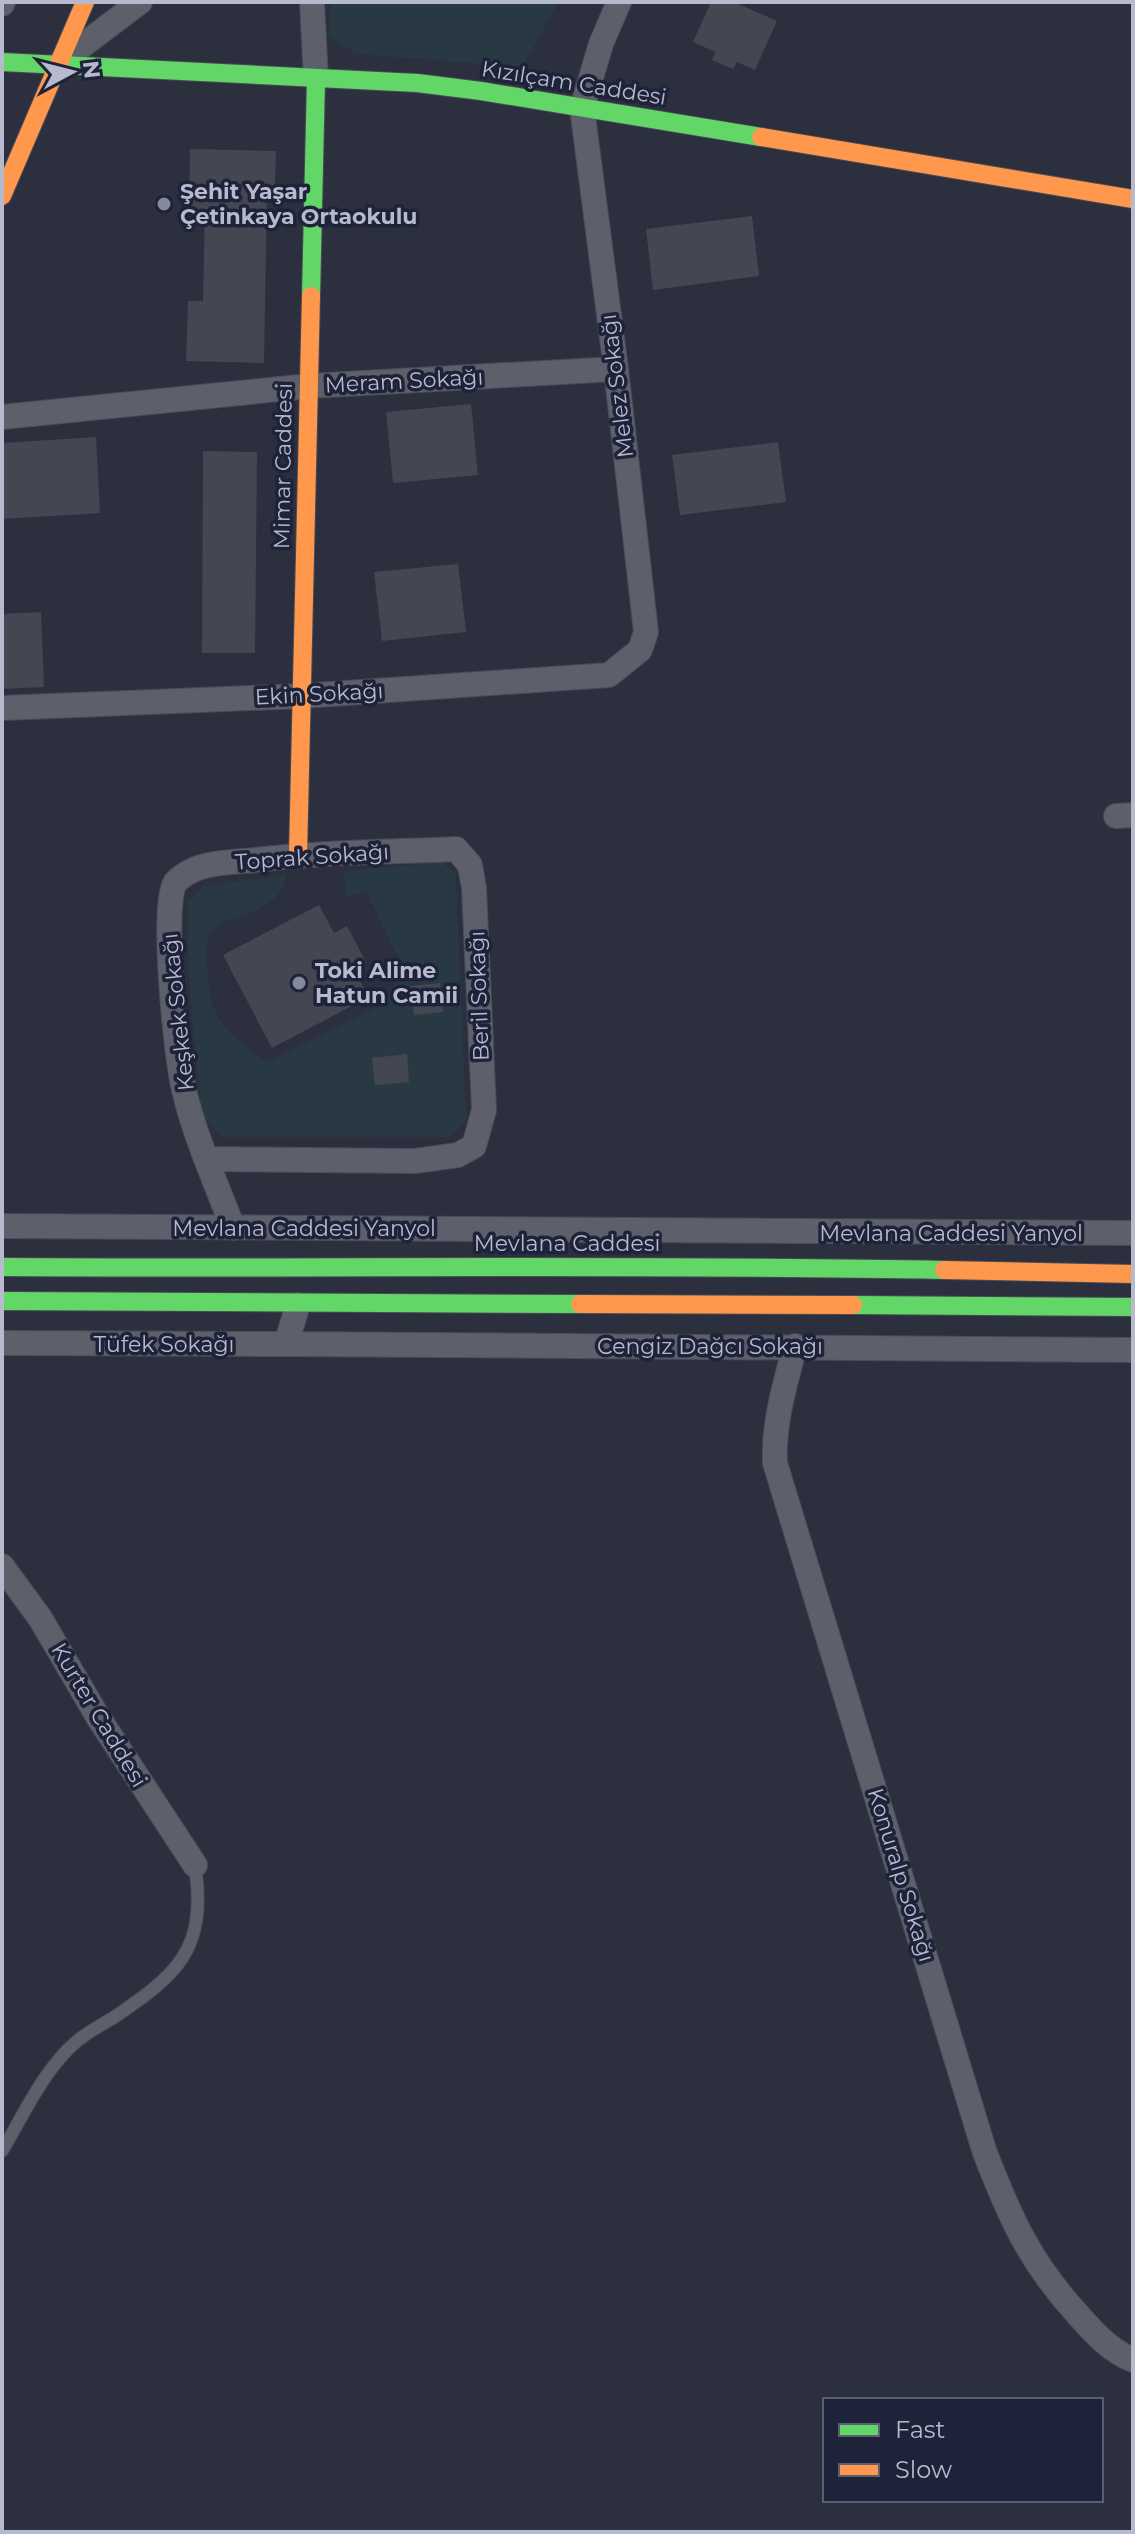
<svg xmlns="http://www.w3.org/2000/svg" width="1135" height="2534" font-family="Montserrat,sans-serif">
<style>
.green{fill:#283944}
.building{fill:#444752}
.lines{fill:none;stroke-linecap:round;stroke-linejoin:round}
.lane-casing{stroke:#494b56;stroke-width:14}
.street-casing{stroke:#494b56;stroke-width:26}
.fast-casing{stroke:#494b56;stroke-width:20}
.slow-casing{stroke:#494b56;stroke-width:20}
.lane{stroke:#5d5f6a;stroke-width:12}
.street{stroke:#5d5f6a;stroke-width:24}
.fast{stroke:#63d668;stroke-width:18}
.slow{stroke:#ff974d;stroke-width:18}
.poi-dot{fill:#86899b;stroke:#1e2339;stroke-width:3}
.labels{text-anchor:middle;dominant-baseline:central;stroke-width:7;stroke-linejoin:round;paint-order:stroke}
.street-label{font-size:22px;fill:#b7bacd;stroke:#1e2339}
.poi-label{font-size:22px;font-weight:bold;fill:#b7bacd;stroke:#1e2339;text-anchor:start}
</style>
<rect width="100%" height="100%" fill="#2c2f3d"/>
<path class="green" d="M330,2H559L522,67L357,54L329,37Z
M442,862L456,874L466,1120L449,1137H221L202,1115L189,985L187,903L203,886L287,875C275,925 216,907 207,942C207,1007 212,1026 268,1062L380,1006L404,970L366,891L347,897L343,871Z"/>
<path class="building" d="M711,2H734L777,21L755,70L737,62L733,69L712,60L715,52L693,42Z
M190,149L276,151L275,185H267L264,363L186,361L188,301H203L205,210H189Z
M752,216L759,276L653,290L646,229Z
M471,404L478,475L393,483L386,412Z
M96,437L100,513L2,519V443Z
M778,442L786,502L680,515L672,455Z
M203,451L257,452L255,653H202Z
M458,564L466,632L382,641L374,572Z
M41,612L44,687L2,689V614Z
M319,905L334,933L347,926L366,962L353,968L369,997L272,1048L223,955Z
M440,983L443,1012L414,1015L411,986Z
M407,1054L409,1082L375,1085L372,1058Z"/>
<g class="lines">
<g class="lane-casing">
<path id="lane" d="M2,2151C24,2114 44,2069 77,2041C88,2032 101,2025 113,2018C179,1973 207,1950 195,1865"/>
</g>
<g class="street-casing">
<path id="street" d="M312,2L316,79
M2,4L3,2
M62,61L140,2
M2,417L309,386L616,369
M2,708L302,696L609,675L640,650L646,632L616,369L582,108L601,44L619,2
M1116,816L1133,815
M206,1159L415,1161L458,1155L474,1146L484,1110L474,888L470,865L456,849C389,852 321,852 255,860C234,862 208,862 189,872C185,874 177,880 175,883C161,908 176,1058 184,1090C195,1137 216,1183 233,1228
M2,1226L1133,1233
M2,1343L286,1344L298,1305
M286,1344L1133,1350
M795,1346C785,1385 773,1423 775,1463L984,2150C1010,2218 1030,2263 1080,2317C1096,2335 1111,2351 1133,2360
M2,1566L40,1618L98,1717L195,1865"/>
</g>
<g class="fast-casing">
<path id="fast" d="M2,62L417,83L481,91L761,137
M311,296L316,79
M2,1267C316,1269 630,1264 944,1270
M2,1301L580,1304
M853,1305L1133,1307"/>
</g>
<g class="slow-casing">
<path id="slow" d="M761,137L1133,199
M2,196L85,2
M298,855L311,296
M944,1270L1133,1274
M580,1304L853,1305"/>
</g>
<use href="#lane" class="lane"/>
<use href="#street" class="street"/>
<use href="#fast" class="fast"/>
<use href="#slow" class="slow"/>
</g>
<g class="poi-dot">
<circle cx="164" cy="204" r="8"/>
<circle cx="299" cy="983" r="8"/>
</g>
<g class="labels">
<g class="street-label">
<text transform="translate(574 83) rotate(9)">Kızılçam Caddesi</text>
<text transform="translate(404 381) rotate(-3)">Meram Sokağı</text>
<text transform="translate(617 386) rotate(-97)">Melez Sokağı</text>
<text transform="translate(283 466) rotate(-89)">Mimar Caddesi</text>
<text transform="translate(319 694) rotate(-3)">Ekin Sokağı</text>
<text transform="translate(312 857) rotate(-4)">Toprak Sokağı</text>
<text transform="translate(479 996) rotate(-92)">Beril Sokağı</text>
<text transform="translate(178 1012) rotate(-96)">Keşkek Sokağı</text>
<text x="304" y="1228">Mevlana Caddesi Yanyol</text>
<text x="951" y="1233">Mevlana Caddesi Yanyol</text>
<text x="567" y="1243">Mevlana Caddesi</text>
<text x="164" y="1344">Tüfek Sokağı</text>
<text x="710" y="1346">Cengiz Dağcı Sokağı</text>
<text transform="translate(99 1715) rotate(59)">Kurter Caddesi</text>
<text transform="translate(901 1875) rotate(73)">Konuralp Sokağı</text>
</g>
<g class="poi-label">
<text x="180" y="191">Şehit Yaşar<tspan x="180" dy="25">Çetinkaya Ortaokulu</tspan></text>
<text x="315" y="970">Toki Alime<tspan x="315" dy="25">Hatun Camii</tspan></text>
</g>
</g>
<rect width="1135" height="2534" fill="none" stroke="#b7bacd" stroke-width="8"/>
<rect x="823" y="2398" width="280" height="104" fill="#1e2339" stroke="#5b5f74" stroke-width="2"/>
<rect x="839" y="2424" width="40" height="12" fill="#63d668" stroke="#5b5f74" stroke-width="2"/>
<text x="895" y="2438" font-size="24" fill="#b7bacd">Fast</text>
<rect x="839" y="2464" width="40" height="12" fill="#ff974d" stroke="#5b5f74" stroke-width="2"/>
<text x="895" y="2478" font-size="24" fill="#b7bacd">Slow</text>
<g transform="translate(72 72) rotate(83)" stroke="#1e2339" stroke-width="6" paint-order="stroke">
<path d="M0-6L14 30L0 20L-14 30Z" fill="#b7bacd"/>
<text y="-12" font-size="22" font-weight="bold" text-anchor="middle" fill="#b7bacd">N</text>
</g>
</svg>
